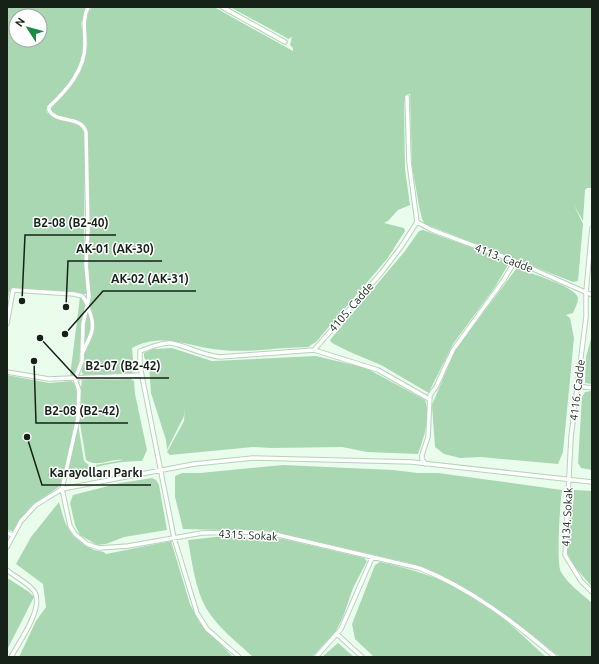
<svg xmlns="http://www.w3.org/2000/svg" width="599" height="664" font-family="Ubuntu,sans-serif">
<style>
.green{fill:#a9d7b1;fill-rule:evenodd}
.lines{fill:none;stroke-linecap:round;stroke-linejoin:round}
.minor-casing{stroke:#b4d3b9;stroke-width:5.5}
.minor{stroke:#fff;stroke-width:3.5}
.labels{text-anchor:middle;dominant-baseline:central;stroke-width:3;stroke-linejoin:round;paint-order:stroke}
.street-label{font-size:11px;fill:#162218;stroke:#fff}
.leader{fill:none;stroke:#162218;stroke-width:1.5}
.callout-dot{fill:#162218;stroke:#fff;stroke-width:1.5}
.callout-label{font-size:12px;text-anchor:middle;font-weight:bold;fill:#162218;stroke:#fff;stroke-width:3;stroke-linejoin:round;paint-order:stroke}
</style>
<rect width="100%" height="100%" fill="#eafded"/>
<path class="green" d="M7,7H87L81,23L84,44L77,74L46,110L47,113C58,121 77,119 85,131L84,232L88,291L86,294H79L14,288L9,292L7,306ZM16,16H40V40H16Z
M92,7H214L293,51V48L290,45L292,37L288,39L285,37L230,7H592V188H587L585,190L583,221L574,205L583,224L578,281L573,282L425,224L422,219L419,206L412,166L410,94H407L404,103L405,169L410,205L398,210L388,221L384,223L404,228L405,231L387,259L316,342L308,347C280,347 250,353 222,350C192,348 162,331 132,348L134,371L132,373L83,375C75,357 96,339 94,320C93,314 90,308 89,302C87,277 90,252 89,226C89,193 86,159 84,125L54,115L50,109C53,104 58,100 63,95C74,83 81,71 86,55C90,37 80,24 92,7Z
M423,230L507,260L508,265L495,287L453,344L429,392H427L381,365L350,352L332,343L330,340L405,251L419,231Z
M517,268C528,273 576,286 578,298C578,303 575,308 573,313L566,315L570,318L574,338L563,452L558,464L481,457L460,458L444,454L435,447L432,405L453,355L457,347Z
M80,297L85,304L78,370L75,374L70,376Z
M87,312L90,314L91,331L82,349Z
M592,335V384L585,383L586,357Z
M172,348L212,361L316,356L366,368L425,400C431,416 424,438 418,454L367,452L342,447L271,448L253,447L170,455L167,452L184,421L185,405L184,416L167,450L166,440L151,393L149,366L144,357V353L153,349Z
M7,375L49,383L72,381C86,395 65,466 60,486L30,507L13,531L7,530Z
M131,379L134,381L135,394L147,450L142,461C117,461 88,467 65,478L78,424L84,461L90,466L123,460C111,458 98,468 86,460L78,411L82,380Z
M592,391V470L581,468L578,463L582,397L585,392Z
M283,465L393,470L418,473H438L562,490C560,503 556,564 561,572C568,584 582,594 592,603V657H560L478,596L428,569L413,564L271,531L183,529L175,497V476L182,473H200Z
M152,478L156,480L159,485L167,530L124,537L106,544L97,545L80,535L75,525L70,503L73,495L120,483Z
M574,490L592,491V587L575,567L567,555Z
M59,502C66,527 68,536 92,549C97,552 103,550 106,554L171,541L190,604L199,622L233,657H19L36,621L46,607L43,584L16,564L31,537Z
M224,536L283,539L364,558L367,561L353,588L343,617L336,631L312,657H253C237,642 218,628 206,608C195,588 192,562 188,540Z
M380,562C413,569 445,579 474,597C500,613 523,636 546,657H374L355,639L352,624L375,565Z
M9,579L29,592L34,597L7,650V580Z
M338,643L354,657H322Z"/>
<g class="lines">
<g class="minor-casing">
<path id="minor" d="M88,7C82,20 85,30 85,44C85,70 67,90 49,107V110C56,124 81,115 86,132L88,230L86,264L89,297L83,324L82,361L75,379L79,390L78,418L62,489L70,526L75,534L87,544L99,548L128,546L202,533L245,532L274,534L419,568C470,588 514,622 555,657
M222,7L285,42
M417,222L432,230L515,261L592,295
M592,228L586,292V317L571,437L565,555L581,581L592,592
M7,324L13,290L74,294L82,296C86,300 87,304 89,310C97,331 90,335 82,354
M314,350L378,370L429,399
M7,372L49,379L142,375
M577,386L592,388
M425,464L422,459V455L428,437L430,395L436,387L453,350L503,281L515,261
M7,533L13,535
M7,547L21,521L36,505L62,489L194,464L253,458L412,462L592,482
M7,570C15,577 27,582 34,591C45,607 19,642 11,657
M337,634L362,657
M239,657L207,629L197,613L174,538L140,366V351C149,348 161,342 171,343C187,346 202,355 220,357L314,350L382,272L401,247L417,222L409,162L407,97
M316,657L341,629L372,558"/>
</g>
<use href="#minor" class="minor"/>
</g>
<g class="labels">
<g class="street-label">
<text transform="translate(504 258) rotate(21)">4113. Cadde</text>
<text transform="translate(351 307) rotate(-49)">4105. Cadde</text>
<text transform="translate(577 390) rotate(-83)">4116. Cadde</text>
<text transform="translate(567 517) rotate(-87)">4134. Sokak</text>
<text transform="translate(248 535) rotate(3)">4315. Sokak</text>
</g>
</g>
<path class="leader" d="M22 301L25 235H116M66 307L68 261H162M65 334L103 291H196M40 338L77 378H169M34 361L36 423H128M27 437L42 485H151"/>
<g class="callout-dot">
<circle cx="22" cy="301" r="4"/>
<circle cx="66" cy="307" r="4"/>
<circle cx="65" cy="334" r="4"/>
<circle cx="40" cy="338" r="4"/>
<circle cx="34" cy="361" r="4"/>
<circle cx="27" cy="437" r="4"/>
</g>
<g class="callout-label">
<text x="71" y="227">B2-08 (B2-40)</text>
<text x="115" y="253">AK-01 (AK-30)</text>
<text x="150" y="283">AK-02 (AK-31)</text>
<text x="123" y="370">B2-07 (B2-42)</text>
<text x="82" y="415">B2-08 (B2-42)</text>
<text x="96" y="477">Karayolları Parkı</text>
</g>
<rect width="599" height="664" fill="none" stroke="#162218" stroke-width="16"/>
<g transform="translate(28 28) rotate(306)"><circle r="19" fill="#ffffff" stroke="#a2a7a3"/>
<path d="M0-3L7 15L0 10L-7 15Z" fill="#1c8941"/>
<text y="-6" font-size="11" font-weight="bold" text-anchor="middle" fill="#162218">N</text>
</g>
</svg>
